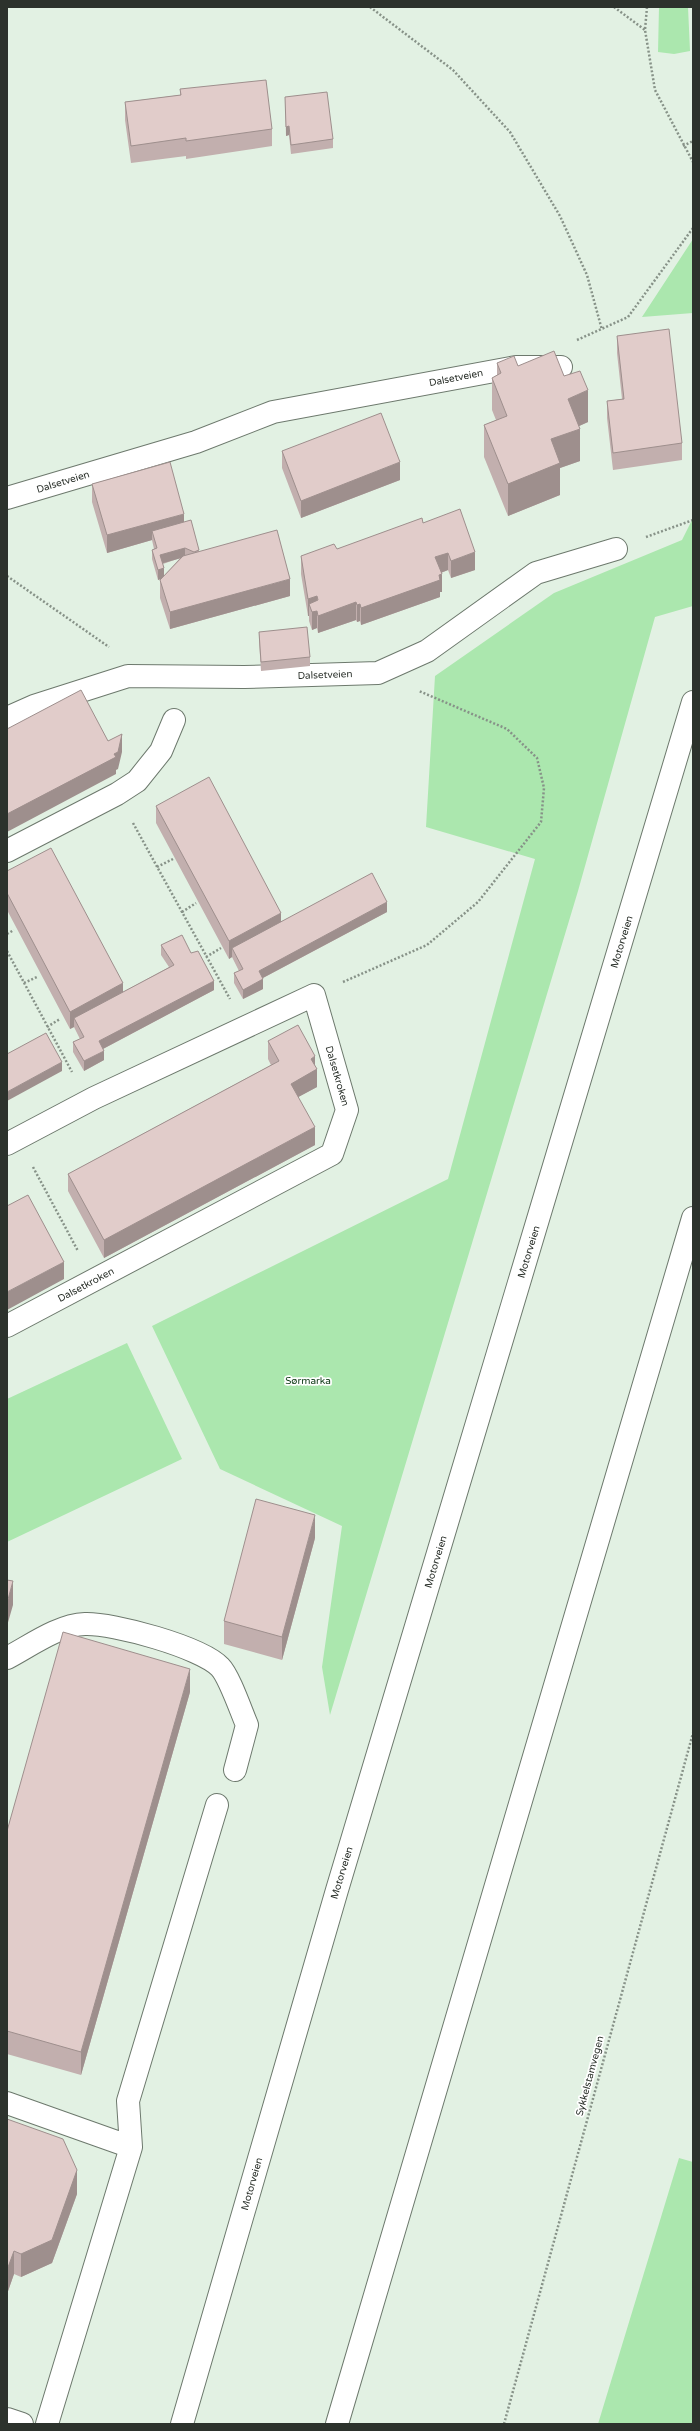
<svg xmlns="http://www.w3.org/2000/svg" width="700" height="2431" font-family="'Varela Round',sans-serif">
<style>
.green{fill:#abe7ae}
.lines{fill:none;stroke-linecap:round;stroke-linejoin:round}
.lane-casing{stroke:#6d796d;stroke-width:24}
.street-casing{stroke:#6d796d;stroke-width:24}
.highway-casing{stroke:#6d796d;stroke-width:24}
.path{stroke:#879288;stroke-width:2.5;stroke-dasharray:2 2;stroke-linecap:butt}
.lane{stroke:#fff;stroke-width:22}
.street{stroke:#fff;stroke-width:22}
.highway{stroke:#fff;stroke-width:22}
.wall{fill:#c2afae;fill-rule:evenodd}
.shaded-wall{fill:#9e8f8d}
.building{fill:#e1ccca;stroke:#9e8f8d}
.labels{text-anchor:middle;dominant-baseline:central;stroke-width:3.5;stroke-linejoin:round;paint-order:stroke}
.street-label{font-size:10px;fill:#2c322c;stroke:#fff}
.park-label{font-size:10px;fill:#0a3712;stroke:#fff}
</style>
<rect width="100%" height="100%" fill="#e2f1e3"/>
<path class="green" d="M659,7H688L690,51L674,54L658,52Z
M693,239V313L642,317Z
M693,518V606L655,617L578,891L330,1715L322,1667L342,1526L220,1469L152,1326L448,1179L535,859L426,827L435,676L554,593L682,540Z
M127,1343L182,1459L7,1542V1399Z
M679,2158L693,2162V2424H598Z"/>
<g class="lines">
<g class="lane-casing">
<path id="lane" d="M7,1658C30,1646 58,1625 85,1624C113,1623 201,1647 220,1667C229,1676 241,1711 247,1725L235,1770
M7,2103L131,2147L47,2424
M131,2147L128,2101L217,1805
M7,2419L22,2424"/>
</g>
<g class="street-casing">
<path id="street" d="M7,498L196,442L273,412L516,367H561
M7,718L34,706L128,676L244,677L378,673L427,651L536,573L616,549
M7,851L117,794L137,781L161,751L174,720
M7,1144L94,1098L314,995L347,1110L332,1154L7,1326"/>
</g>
<g class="highway-casing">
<path id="highway" d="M182,2424L337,1890L693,702
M337,2424L693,1218"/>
</g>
<path class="path" d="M370,7L453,70L510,132L560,216L587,275L602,330
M614,7L645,30
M647,7L645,30L655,90L693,162
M683,146L693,141
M577,340L628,317L693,228
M646,537L693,520
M7,576L109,647
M133,823L230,999
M157,867L173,859
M182,912L196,903
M7,934L14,930
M7,951L72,1072
M206,957L221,948
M343,982L427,945L478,902L541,822L544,788L537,758L507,729L419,691
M24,983L37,977
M47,1027L60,1019
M33,1167L78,1251
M504,2424L693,1733"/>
<use href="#lane" class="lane"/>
<use href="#street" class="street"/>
<use href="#highway" class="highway"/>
</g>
<path class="wall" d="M180,89L272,129V146L186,159V156L131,163L125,120V102L180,95Z
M285,97L333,139V148L291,154L289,135L286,136Z
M617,336L682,443V460L613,470L607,418V401L622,399L617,353Z
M497,363L518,366L564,376L588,422L579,426L580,461L560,468V495L508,516L484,457V425L496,420L492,410V378L497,375Z
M282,451L400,480L301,518L282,468Z
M92,484L184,522L199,551L290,596L170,629L160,598V580L163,578L158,580L152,559V550L154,549L152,540L107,553L92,502ZM180,558L164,576L163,564Z
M423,523L475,570L451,578L448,570L441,573L442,592H440V597L361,625L360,621L357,622L356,620L318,633L317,628L312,630L309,621V616H308L301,574V556L337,549Z
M259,632L310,657V666L261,671L259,641Z
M156,806L281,921L387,912L263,978V989L243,999L234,983V973L239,971L232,957L229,959L156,823Z
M7,871L123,992L169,967L161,955V945L191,953L214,990L103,1049L104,1060L84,1071L73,1052V1042L80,1039L74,1027L70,1029L7,910Z
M268,1041L315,1066L317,1087L298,1097L315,1145L104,1258L68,1191V1174L271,1065L268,1059Z
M315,1538L282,1660L224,1644V1621Z
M190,1692L81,2075L7,2054V1831Z
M7,2119L77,2194L52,2263L21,2277L14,2274L7,2294Z"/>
<path class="shaded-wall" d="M289,126V135L286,136V127Z
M588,390V422L568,431V399Z
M580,429V461L560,468V495L508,516V484L551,439Z
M400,462V480L301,518V501Z
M184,514V531H152V540L107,553V535Z
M185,548V557L160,564V555Z
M475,552V570L451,578V561Z
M448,553V570L435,575V557Z
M164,568V578L158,580V570Z
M442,574V592H440V597L361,625V608Z
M290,579V596L170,629V612Z
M317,596V628L312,630V612L309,604V616H308V599Z
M356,602V620L318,633V616Z
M360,604V621L357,622V605Z
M122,734V752L118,769L116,770V774L7,832V814Z
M387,902V912L259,980V971Z
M281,913V930L232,948V957L229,959V941Z
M263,979V989L243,999V990Z
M214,981V990L99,1051V1041Z
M123,983V1001L74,1018V1027L70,1029V1012Z
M104,1051V1060L84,1071V1061Z
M315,1056V1070L317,1069V1087L291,1101V1084L311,1059Z
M62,1062V1071L7,1101V1092Z
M315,1127V1145L104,1258V1240Z
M64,1262V1279L7,1310V1292Z
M315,1515V1538L282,1660V1637Z
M13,1581V1605L7,1626V1603Z
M190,1669V1692L81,2075V2052Z
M77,2170V2194L52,2263L21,2277V2254Z
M14,2251V2274L7,2294V2270Z"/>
<path class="building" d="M266,80L272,129L186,141V138L131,146L125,102L181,95L180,89Z
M327,92L333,139L291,145L289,126L286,127L285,97Z
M669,329L682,443L613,453L607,401L624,399L617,336Z
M554,351L564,376L580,371L588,390L568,399L580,429L551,439L560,463L508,484L484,425L507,416L492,378L501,373L497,363L514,356L518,366Z
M381,413L400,462L301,501L282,451Z
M170,462L184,514L107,535L92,484Z
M460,509L475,552L451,561L448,553L435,557L442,574L439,575L440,580L361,608L360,604L357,605L356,602L318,616L317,611L312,612L309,604L318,600L317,596L308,599L301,556L334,544L337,549L422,518L423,523Z
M191,520L199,550L194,552L185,548L160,555L164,568L158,570L152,550L157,548L152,531Z
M277,530L290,579L170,612L160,580L183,556Z
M307,627L310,657L261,662L259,632Z
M81,690L108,741L122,734L118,752L114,754L116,757L7,814V729Z
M209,777L281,913L229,941L156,806Z
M51,848L123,983L70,1012L7,893V871Z
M372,873L387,902L259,971L263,979L243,990L234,973L243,969L232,948Z
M182,935L191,953L198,951L214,981L99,1041L104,1051L84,1061L73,1042L84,1037L74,1018L174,965L161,945Z
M298,1025L315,1056L311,1059L317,1069L291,1084L315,1127L104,1240L68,1174L279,1061L268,1041Z
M46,1033L62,1062L7,1092V1054Z
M28,1195L64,1262L7,1292V1206Z
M256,1499L315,1515L282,1637L224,1621Z
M7,1580L13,1581L7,1603Z
M63,1632L190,1669L81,2052L7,2031V1831Z
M7,2119L63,2139L77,2170L52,2240L21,2254L14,2251L7,2270Z"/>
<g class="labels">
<g class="street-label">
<text transform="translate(456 378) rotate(-11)">Dalsetveien</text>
<text transform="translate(63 482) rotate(-17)">Dalsetveien</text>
<text transform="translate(325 675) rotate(-2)">Dalsetveien</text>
<text transform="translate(622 942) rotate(-73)">Motorveien</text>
<text transform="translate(337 1076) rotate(74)">Dalsetkroken</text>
<text transform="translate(529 1252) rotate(-73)">Motorveien</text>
<text transform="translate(86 1285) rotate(-28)">Dalsetkroken</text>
<text transform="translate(436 1562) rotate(-73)">Motorveien</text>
<text transform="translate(342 1873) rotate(-73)">Motorveien</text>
<text transform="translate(590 2076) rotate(-75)">Sykkelstamvegen</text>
<text transform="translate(252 2184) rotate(-74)">Motorveien</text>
</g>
<g class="park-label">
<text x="308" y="1381">Sørmarka</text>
</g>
</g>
<rect width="700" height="2431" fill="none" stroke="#2c322c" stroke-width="16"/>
</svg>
